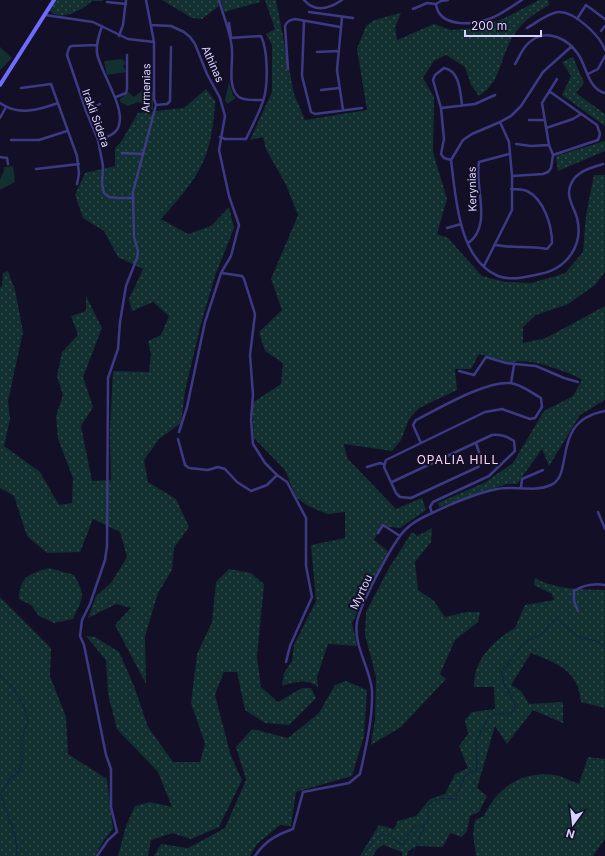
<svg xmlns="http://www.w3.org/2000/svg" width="605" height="856" font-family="Inter,sans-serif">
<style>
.grass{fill:url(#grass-dots)}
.park{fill:#12302f}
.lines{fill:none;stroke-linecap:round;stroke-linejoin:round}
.stream{stroke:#0c2248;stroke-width:1}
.street{stroke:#3d3a85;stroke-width:2.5}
.secondary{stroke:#6f6bff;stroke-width:4}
.labels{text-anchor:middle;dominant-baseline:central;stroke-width:4;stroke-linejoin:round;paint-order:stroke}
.street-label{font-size:11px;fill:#d9d4ff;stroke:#130f26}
.neighbourhood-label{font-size:12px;letter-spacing:1px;fill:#ffd6f0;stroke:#130f26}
</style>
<defs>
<pattern id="grass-dots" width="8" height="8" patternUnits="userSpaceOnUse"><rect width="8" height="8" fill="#12302f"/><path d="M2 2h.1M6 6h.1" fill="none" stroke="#344d4e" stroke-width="1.8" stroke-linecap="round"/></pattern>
</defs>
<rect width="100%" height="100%" fill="#130f26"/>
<path class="grass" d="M56,0H103V1H92C82,10 62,22 50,11Z
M162,0H218L219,6L202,19L192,18Z
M221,0H260V2L224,12Z
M265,0H276L294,94L305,120L367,110L357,49L366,26L374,20L401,13L395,27L397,40L434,24L451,30L478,28L507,17L539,0H548L549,5C533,14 520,23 511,40C499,62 501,81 479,96L471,85L465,67L446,55L434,61L423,78L434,97L433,152L447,199L437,234L448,238L482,276L505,282L531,283L553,277L565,273L583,252L586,215L594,175H605V272L595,285L568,304L536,315L523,327V343L546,338L605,306V400L580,415L549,466L542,449L517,484H507L439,507L438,503L486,482L513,463L544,411L573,396L582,380C570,372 525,356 512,363L479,354L471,369H455L457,390L419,408L409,419L401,440L392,451L344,444L347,458L396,509L422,498L426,510L400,528L382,526L374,540L388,551L352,623L357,646L328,644L317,677L318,687C306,678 295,682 282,686L284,673L292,661L294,645L316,601L311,545L345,538V512L327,514L308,506L296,497L285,470L254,438L252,403L281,384L283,363L265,351L259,332L282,310L271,279L298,215L286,185L266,149L263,137L250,140L272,92V45L266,34L275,29Z
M573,57L584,83L576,93L605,114V126L562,95L571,76L562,62Z
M206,89L215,101C212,159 199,177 161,219L188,234L211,226L229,207L234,228L215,276L201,324L185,391L181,423L159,439L144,460L148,482L176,499L189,527L174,548L172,570L158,593L145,636L146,684L115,625L131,608L116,604L88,618L96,596L111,583L127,557L120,532L93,519L80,552L47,553L27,536L14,496L0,488V287L2,286L3,273L8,271L15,290L23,332L8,401L10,419L4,446L40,472L59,505L72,503L73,478L58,439L56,416L63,395L57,376L62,352L78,335L71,316L86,311V296L102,328L83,377L93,407L81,426L92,481L111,480L110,429L113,371L149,372L151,354L148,341L161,335L169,316L153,302L132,311L129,299L143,269L118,257L104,231L83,218L75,195L85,173L115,166V148L121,142L138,113L184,108Z
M605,141V151L558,171L556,156Z
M432,528L431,542L415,562L418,590L434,601L445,617L467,612H480L478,622L455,640L440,674L446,679L401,727L371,745L375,719L376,677L365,635L366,612L389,568L412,532L417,536Z
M49,568L74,575C86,595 83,598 73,619L54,623L39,616L31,605L19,599C20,577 28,574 49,568Z
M229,569L251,573L264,584L257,657L261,687L278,702L302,688H311L316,698L289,725L265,723L245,710L237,672H224L215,695L231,756L242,780L219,827L191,839L172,833L151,840L148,856H118L126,826L135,806L150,802L172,807L158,772L117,729L108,694L106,660L86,636L95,637L119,652L134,686L148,727L173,762H200L205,744L191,703L197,654L212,622L216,582Z
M535,578C556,590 582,589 605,590V708L581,702C578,670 558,664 531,653L511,685L521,691L529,704L563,702V723L533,710L507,744L495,726L477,788L487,796L479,812L470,816L467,831L462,837L450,833L443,847L417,846L408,851L407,856H402V852L383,845L377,849L373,856H360L379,825L394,829L398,821L416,816L430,799L445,794L455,774L468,768L459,746L468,734L465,720L472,712L495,709L494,687H474C475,681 474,673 477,668C483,651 500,636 515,628L525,605L554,600L552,594L534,585Z
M0,597L51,648L50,676L66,717L68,754L107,779L113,829L104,840L95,856H0Z
M346,681L367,690L364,736L352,776L296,792L291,826L280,825L257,844L250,856H154L161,844L188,848L225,828L246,780L236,747L252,729L288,738L319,713L335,685Z
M588,757L605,759V839L593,856H476L473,834L475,820L484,816C497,787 523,770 555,775C563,777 571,781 579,784Z"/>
<path class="park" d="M0,47L12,58L0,70Z
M122,59L126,63L123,66L126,72L107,75L104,61Z
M229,82L233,95L236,98L227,104L225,100Z
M143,90L153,92V110L146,108L145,105L138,102L128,106L120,102V99L128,92L134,97Z
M13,166L15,182L0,190V179L4,171V167Z"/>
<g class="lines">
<path class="stream" d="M0,675L14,688L15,693L24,706L28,722L22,737V764L17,773L10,778L1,794C6,815 18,834 17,856
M363,856C370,848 377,830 389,836C394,839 397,843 403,845L414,826H424L428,822V808L430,803L440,798L455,799L465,776L477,769L476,741L488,718L493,714H510L514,710L515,703L504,684L501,671C510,664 515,653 523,644C529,639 538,637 542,634C548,628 548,624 557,619L578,637L596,641L605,646
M412,856L424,827"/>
<path class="street" d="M219,0C223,16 232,35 232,51C233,64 227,88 239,97C245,101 256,100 263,100
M304,0C315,13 329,9 342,0
M107,2L126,4
M436,4C439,28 473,25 489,19C501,15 512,6 522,0
M436,4L441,1L448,0
M413,9L427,3L436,4
M309,12L353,18
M45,15L93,22L128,39L154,42
M342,17L337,70L343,110
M577,19L586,5L605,19
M304,21L302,76L311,112L315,114L362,108
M229,23L231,37
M151,25L171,26L184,32L190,37L195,44L207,74L220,98L225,116L219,150L229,196L239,225L231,256L221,273L205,322L187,407L179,432
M527,28C536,23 548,13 558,12C575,11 600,36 605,50
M601,31L605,26
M119,36L123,25L126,0
M96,45L71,46L69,48L67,55L86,111L98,140L103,166L102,184L104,193L109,197L118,198H132
M572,46L543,72L521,106L511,116L500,122L472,134L463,140L451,160C456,197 458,259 498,276C511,281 526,277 540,274C566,269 584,246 577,218C574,207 565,196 571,184C576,171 591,168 603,164
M317,52L338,51
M515,64C520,56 523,46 531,41C547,28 568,39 578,54C587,67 588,89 605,93
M288,69L285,26C287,21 290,20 295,19L340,27
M588,74L598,69L605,56
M21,88L51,84L77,156L79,174L77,184
M321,90L339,88
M549,91L597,125L600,134L598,140L553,155
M116,97L126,93L127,89V55
M0,103C18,116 39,110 58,103
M156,105L167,104L170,101L171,47
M441,108L475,104L495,95
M86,111L100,104
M0,118L6,107
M529,120H545
M546,128L573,119L581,114
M220,137L225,139H246C252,126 260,112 264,98C268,83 268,50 261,36L230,38
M11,140H39L67,131
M99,140C104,138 111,136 115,132C132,115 100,73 97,53C96,43 99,35 102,26
M516,144L531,146L549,145
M122,153L142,154
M0,157L7,158L8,164
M451,160L444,158L441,154L444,139L441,108L433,80L435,75L444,68C460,71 460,91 462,105
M36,169L79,164
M512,176L543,174L548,172L551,168L553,155L549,145L542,103L557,79
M447,228L461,224
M468,243C493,227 474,185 479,162L509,154
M496,245C514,249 528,245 547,249L552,243C552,226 544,199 527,191C522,189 516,189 511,189
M484,266L512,210V176L509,142L500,122
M222,273L242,276L244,279L255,314L250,355L253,395L251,420L253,444L265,463L277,475L287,482L306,518V566L312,597L290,646L286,662
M459,371L474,375L486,357L506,363L536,366L564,378L578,382
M511,383L514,365
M178,439L185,465L189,468L208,470L218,467L225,469L237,482L251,491L267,485L277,475
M421,443L413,425L416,420C440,408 485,381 510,383C521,384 532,393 541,398L542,407L535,418L530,419L502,409L485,412L386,460L384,467L396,493L400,497L411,498L478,467L482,461L476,443
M367,467L380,463L383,464
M392,482L492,435C501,434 507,436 514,441L515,451L489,476L433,502L430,507L432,513
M521,488L522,479L543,470
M598,512L605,529
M378,533L383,525L400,536
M578,611L574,601V591C584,585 593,583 605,585
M97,856L108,840L117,832L111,807V769L106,755L84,645L80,636L82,620L90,604L105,560L107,546L108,378L118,349L120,322L126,286L137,258L138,251L134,237L133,192L156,105L154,99V42L146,0
M255,856C265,841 276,835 293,829L303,792L349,783L360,774C366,747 373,718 372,690C370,668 353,645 357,622C360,605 393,541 406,529C413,522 423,517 432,513C451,504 477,493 497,489C514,485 534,493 551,485C575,474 550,421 605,411"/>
<path class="secondary" d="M0,85L54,0"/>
</g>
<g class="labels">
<g class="street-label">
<text transform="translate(213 64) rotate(66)">Athinas</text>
<text transform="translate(146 88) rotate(-89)">Armenias</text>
<text transform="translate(96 118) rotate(70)">Irakli Sidera</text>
<text transform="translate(472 189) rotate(-91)">Kerynias</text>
<text transform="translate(361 592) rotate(-65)">Myrtou</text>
</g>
<g class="neighbourhood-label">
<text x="458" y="459">OPALIA HILL</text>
</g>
</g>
<g transform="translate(573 824) rotate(195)" stroke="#130f26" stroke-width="3" paint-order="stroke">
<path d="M0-3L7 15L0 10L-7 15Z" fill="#d9d4ff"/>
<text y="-6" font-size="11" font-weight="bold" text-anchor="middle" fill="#d9d4ff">N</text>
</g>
<path d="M465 30v6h76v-6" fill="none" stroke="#d9d4ff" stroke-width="2"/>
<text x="471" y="30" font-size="12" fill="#d9d4ff" stroke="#130f26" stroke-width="3" paint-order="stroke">200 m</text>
</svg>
